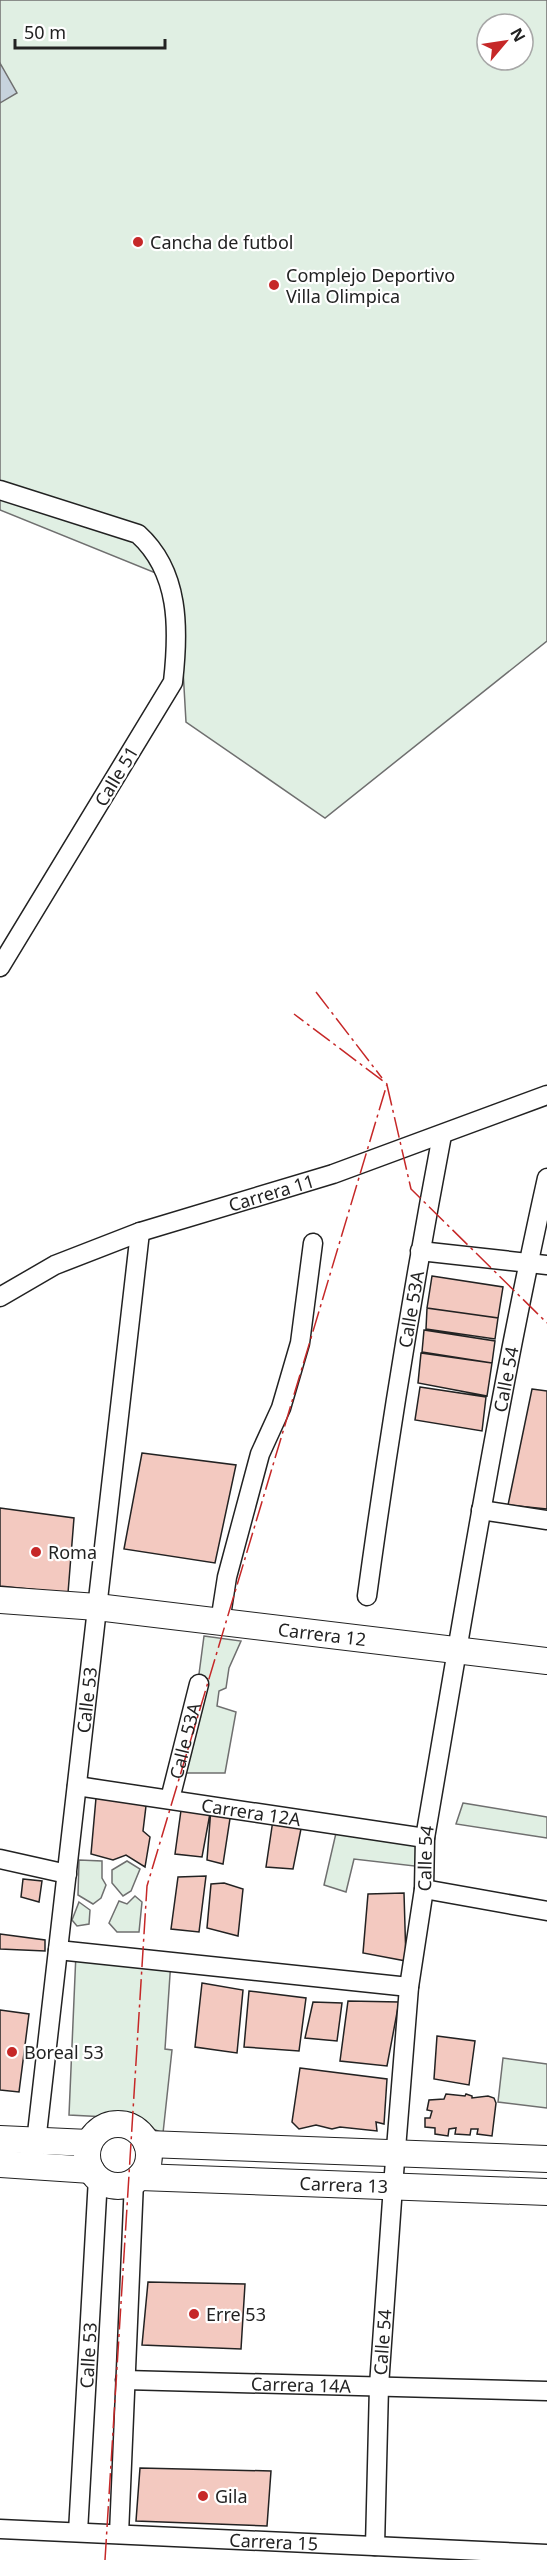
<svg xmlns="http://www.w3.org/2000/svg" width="547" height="2560" font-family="'Noto Sans',sans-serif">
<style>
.green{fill:#e0efe3;stroke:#6f6f6f;stroke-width:1.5;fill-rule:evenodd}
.water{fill:#c7d3dd;stroke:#6f6f6f;stroke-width:1.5}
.building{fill:#f3c9c0;stroke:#222;stroke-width:1.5}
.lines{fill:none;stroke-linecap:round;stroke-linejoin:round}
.street-casing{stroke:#222;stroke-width:21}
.secondary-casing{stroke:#222;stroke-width:28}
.street{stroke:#fff;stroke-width:18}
.secondary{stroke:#fff;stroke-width:26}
.power{stroke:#c62828;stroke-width:1.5;stroke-dasharray:21 4.5 3 4.5;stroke-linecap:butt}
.poi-dot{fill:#c62828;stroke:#fff;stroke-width:2}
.labels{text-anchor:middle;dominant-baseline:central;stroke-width:4.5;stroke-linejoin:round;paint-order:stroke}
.poi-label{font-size:18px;fill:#222;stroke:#fff;text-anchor:start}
.street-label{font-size:18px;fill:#222;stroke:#fff}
</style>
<rect width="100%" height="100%" fill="#fff"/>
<path class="green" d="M0,0H547V641L325,818L186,722L178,582L0,510ZM487,24H523V60H487Z
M204,1636L241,1641L229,1668L226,1688L219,1691L217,1706L236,1712L225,1773H186Z
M463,1803L547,1817V1838L456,1824Z
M339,1820L431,1831L423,1867L354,1859L346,1892L324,1885Z
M79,1860L102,1861V1878L106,1885L101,1898L93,1904L78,1895Z
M127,1861L140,1869L131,1891L123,1896L112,1883V1870Z
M135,1896L142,1902L139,1932H117L109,1923L119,1901L127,1904Z
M79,1902L90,1910L89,1924L77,1926L72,1920Z
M76,1953L171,1960L165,2049L172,2050L163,2133L126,2118L69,2115Z
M503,2058L547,2064V2108L498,2102Z"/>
<path class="water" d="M0,63L17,93L0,103Z"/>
<path class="building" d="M432,1276L503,1287L498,1318L427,1308Z
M427,1308L498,1318L495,1339L426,1329Z
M424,1330L495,1341L492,1363L422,1352Z
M421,1353L492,1363L487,1396L418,1383Z
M420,1387L486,1397L482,1431L415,1420Z
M532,1389L547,1391V1509L508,1505Z
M142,1453L236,1465L215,1563L124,1549Z
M0,1508L74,1518L68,1593L0,1586Z
M96,1798L129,1801L146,1806L143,1831L150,1837L145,1867L126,1855L113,1860L91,1854Z
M182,1803L211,1808L202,1857L175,1854Z
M211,1808L231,1812L223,1864L207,1860Z
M273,1820L302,1824L293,1869L266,1867Z
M206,1876L199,1932L171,1929L178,1877Z
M23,1879L42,1881L39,1902L21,1897Z
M224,1883L243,1889L238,1936L207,1928L211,1884Z
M404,1893L406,1961L363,1953L368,1894Z
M0,1934L45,1940V1951L0,1949Z
M202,1983L243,1990L237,2053L195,2047Z
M249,1991L306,1998L299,2051L244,2047Z
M348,2001L399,2002L387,2066L340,2061Z
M313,2002L342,2003L337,2041L305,2038Z
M0,2010L29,2014L19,2092L0,2090Z
M437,2036L475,2041L469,2085L434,2079Z
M300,2068L387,2079L384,2124L376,2122L377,2131L340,2127L332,2129L316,2125L299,2129L292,2122Z
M446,2094L465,2096L466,2094L472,2096V2098L488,2096L494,2098L496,2103L492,2136L477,2134L478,2129H471L470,2135L455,2134L456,2128L449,2129L448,2136L435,2134V2128L425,2127V2118H430L432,2111L427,2110L429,2100L444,2099Z
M148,2282L245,2284L241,2349L142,2345Z
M140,2468L271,2471L267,2526L136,2521Z"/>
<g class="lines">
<g class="street-casing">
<g id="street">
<path d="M0,490L138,534C180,572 179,629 173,682L0,967"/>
<path d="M420,1251L547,1265"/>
<path id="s1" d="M0,1297L55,1265L140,1232L333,1174L547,1095"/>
<path d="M481,1510L547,1520"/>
<path id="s2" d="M367,1596C388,1442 413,1288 442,1135"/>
<path d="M220,1622L227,1577L260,1454L281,1408L300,1343L313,1243"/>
<path id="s3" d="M77,1786L425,1838"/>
<path id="s4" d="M170,1799L199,1684"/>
<path d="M0,1859L67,1874"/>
<path d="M424,1889L547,1911"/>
<path d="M58,1950L409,1987"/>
<path id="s5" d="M35,2151L140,1232"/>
<path id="s6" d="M125,2380L547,2391"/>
<path id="s7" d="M0,2529L547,2554"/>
<path id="s8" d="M78,2532L98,2178"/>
<path d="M119,2534L134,2181"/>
<path id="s9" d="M375,2546L379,2386L393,2186L409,1987L424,1889L425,1838C463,1617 498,1397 547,1178"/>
</g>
</g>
<g class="secondary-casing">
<g id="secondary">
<path id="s10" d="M0,1600L97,1607L547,1661"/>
<circle cx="118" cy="2155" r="31"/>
<path d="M0,2139L89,2143"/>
<path d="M147,2144L547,2159"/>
<path d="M0,2164L91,2170"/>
<path id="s11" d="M140,2177L547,2192"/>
</g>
</g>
<use href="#street" class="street"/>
<use href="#secondary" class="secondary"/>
<path class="power" d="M316,992L382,1078
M387,1085L411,1189L547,1323
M105,2560L147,1886L387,1084L294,1014"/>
</g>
<g class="poi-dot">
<circle cx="138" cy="242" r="6"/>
<circle cx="274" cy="285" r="6"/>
<circle cx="36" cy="1552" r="6"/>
<circle cx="12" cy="2052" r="6"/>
<circle cx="194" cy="2314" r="6"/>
<circle cx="203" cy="2496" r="6"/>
</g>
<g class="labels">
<g class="poi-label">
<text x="150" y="242">Cancha de futbol</text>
<text x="286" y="275">Complejo Deportivo<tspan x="286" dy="21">Villa Olimpica</tspan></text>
<text x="48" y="1552">Roma</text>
<text x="24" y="2052">Boreal 53</text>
<text x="206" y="2314">Erre 53</text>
<text x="215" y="2496">Gila</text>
</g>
<g class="street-label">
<text transform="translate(116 776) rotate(-59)">Calle 51</text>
<text stroke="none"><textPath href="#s1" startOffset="292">Carrera 11</textPath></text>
<text stroke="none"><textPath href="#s2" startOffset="290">Calle 53A</textPath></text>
<text stroke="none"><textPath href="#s9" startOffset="1176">Calle 54</textPath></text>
<text stroke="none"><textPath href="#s10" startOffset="324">Carrera 12</textPath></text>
<text stroke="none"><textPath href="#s5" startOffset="454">Calle 53</textPath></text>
<text stroke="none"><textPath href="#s4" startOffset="60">Calle 53A</textPath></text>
<text stroke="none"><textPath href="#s3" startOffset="176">Carrera 12A</textPath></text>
<text stroke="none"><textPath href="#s9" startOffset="690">Calle 54</textPath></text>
<text stroke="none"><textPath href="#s11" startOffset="204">Carrera 13</textPath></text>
<text stroke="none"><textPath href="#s9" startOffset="204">Calle 54</textPath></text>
<text stroke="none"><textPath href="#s8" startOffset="177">Calle 53</textPath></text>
<text stroke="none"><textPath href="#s6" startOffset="176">Carrera 14A</textPath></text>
<text stroke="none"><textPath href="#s7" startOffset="274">Carrera 15</textPath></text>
</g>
</g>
<g transform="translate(505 42) rotate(61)"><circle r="28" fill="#ffffff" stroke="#a7a7a7" stroke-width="1.5"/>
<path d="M0-4.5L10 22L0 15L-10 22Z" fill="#c62828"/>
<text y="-9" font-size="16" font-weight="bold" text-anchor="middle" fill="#222222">N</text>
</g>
<path d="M15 39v9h150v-9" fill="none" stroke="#222222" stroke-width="3"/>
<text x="24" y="39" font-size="18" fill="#222222" stroke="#ffffff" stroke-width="4.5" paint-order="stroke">50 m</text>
</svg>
